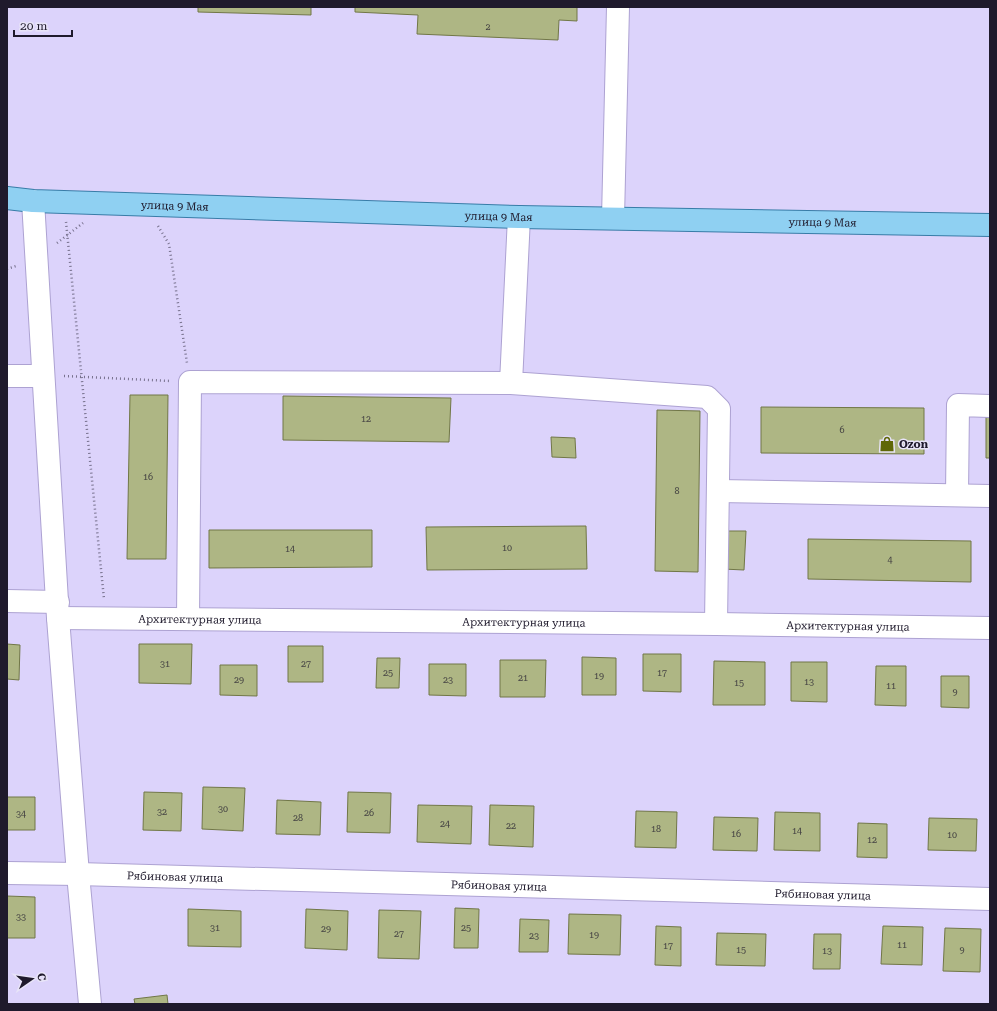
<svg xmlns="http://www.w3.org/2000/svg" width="997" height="1011" font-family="'Roboto Serif',serif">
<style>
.building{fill:#aeb684;stroke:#717747}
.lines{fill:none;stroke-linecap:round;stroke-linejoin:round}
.minor-casing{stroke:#ada2d2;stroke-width:24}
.major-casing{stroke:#387ca7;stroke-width:24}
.path{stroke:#77718d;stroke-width:2.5;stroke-dasharray:1 3;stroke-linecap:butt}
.minor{stroke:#fff;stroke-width:22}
.major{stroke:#8fd0f2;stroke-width:22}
.labels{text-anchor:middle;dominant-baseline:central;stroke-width:3;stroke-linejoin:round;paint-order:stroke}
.number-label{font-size:9px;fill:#434142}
.street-label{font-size:11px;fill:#1f1a2c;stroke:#e8e4f8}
.poi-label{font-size:11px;font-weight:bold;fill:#1f1a2c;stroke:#e8e4f8;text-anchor:start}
</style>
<rect width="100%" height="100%" fill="#dcd3fb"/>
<path class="building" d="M198,7H311V15L198,12Z
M355,7H577V21L559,20L558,40L417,34L418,15L355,12Z
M130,395H168L166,559H127Z
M283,396L451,398L449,442L283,440Z
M761,407L924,408V454L761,453Z
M986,408H990V458H986Z
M657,410L700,411L698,572L655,571Z
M551,437L575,438L576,458L552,457Z
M586,526L587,569L427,570L426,527Z
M209,530H372V567L209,568Z
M723,531H746L744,570L723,569Z
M808,539L971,541V582L808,579Z
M7,644L20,645L19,680L7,679Z
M139,644H192L191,684L139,683Z
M288,646H323V682H288Z
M643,654H681V692L643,691Z
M582,657L616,658V695H582Z
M377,658H400L399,688H376Z
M500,660H546L545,697H500Z
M714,661L765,662V705H713Z
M791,662H827V702L791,701Z
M429,664H466V696L429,695Z
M220,665H257V696L220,695Z
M876,666H906V706L875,705Z
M941,676H969V708L941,707Z
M203,787L245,788L243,831L202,829Z
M144,792L182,793L181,831L143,830Z
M348,792L391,793L390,833L347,832Z
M7,797H35V830H7Z
M277,800L321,802L320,835L276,834Z
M418,805L472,806L471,844L417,842Z
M490,805L534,806L533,847L489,845Z
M636,811L677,812L676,848L635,847Z
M775,812L820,813V851L774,850Z
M714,817L758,818L757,851L713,850Z
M929,818L977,819L976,851L928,850Z
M858,823L887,824V858L857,857Z
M7,896L35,897V938H7Z
M455,908L479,909L478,948H454Z
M188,909L241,911V947L188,946Z
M306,909L348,911L347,950L305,948Z
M379,910L421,911L419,959L378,958Z
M569,914L621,915L620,955L568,954Z
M520,919L549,920L548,952H519Z
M656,926L681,927V966L655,965Z
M883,926L923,927L922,965L881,964Z
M945,928L981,929L980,972L943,971Z
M717,933L766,934L765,966L716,965Z
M814,934H841L840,969H813Z
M167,995L168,1004H135L134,999Z"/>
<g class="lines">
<g class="minor-casing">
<g id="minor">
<path d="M33,201L58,618L78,874L90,1004"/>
<path d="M519,217L511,383L707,397L719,409L716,624"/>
<path d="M613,218L618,7"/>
<path d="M7,376H43"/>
<path d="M718,491L990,496"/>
<path d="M957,495L958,405L990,406"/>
<path d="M7,601L58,602"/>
<path id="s1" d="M58,618L716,624L990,628"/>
<path d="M188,619L190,382L511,383"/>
<path id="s2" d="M7,873L78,874L990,899"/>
</g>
</g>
<g class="major-casing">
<g id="major">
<path id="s3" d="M7,198L33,201L519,217L990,225"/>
</g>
</g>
<path class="path" d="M66,222L104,599
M158,226L169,244L187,363
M57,243L83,223
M7,269L16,266
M64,376L171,381"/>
<use href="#minor" class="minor"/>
<use href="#major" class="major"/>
</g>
<defs>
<g id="shop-bare" transform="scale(1.2)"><path d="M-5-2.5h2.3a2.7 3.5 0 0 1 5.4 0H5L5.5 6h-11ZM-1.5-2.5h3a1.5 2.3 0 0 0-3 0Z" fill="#5f6707" stroke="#e8e4f8" stroke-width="2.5" paint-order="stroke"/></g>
</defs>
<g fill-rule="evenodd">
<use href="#shop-bare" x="887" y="444"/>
</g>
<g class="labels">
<g class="number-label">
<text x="488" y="27">2</text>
<text x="366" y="419">12</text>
<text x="842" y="430">6</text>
<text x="148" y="477">16</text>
<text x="677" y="491">8</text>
<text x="507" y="548">10</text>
<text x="290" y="549">14</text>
<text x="890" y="560">4</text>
<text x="165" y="664">31</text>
<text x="306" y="664">27</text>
<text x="388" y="673">25</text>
<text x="662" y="673">17</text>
<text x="599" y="676">19</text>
<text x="523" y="678">21</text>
<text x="239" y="680">29</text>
<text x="448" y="680">23</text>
<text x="809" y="682">13</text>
<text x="739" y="683">15</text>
<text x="891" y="686">11</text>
<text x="955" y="692">9</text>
<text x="223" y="809">30</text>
<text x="162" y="812">32</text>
<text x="369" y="813">26</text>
<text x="21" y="814">34</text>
<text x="298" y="818">28</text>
<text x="445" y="824">24</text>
<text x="511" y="826">22</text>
<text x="656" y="829">18</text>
<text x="797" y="831">14</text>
<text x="736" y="834">16</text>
<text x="952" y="835">10</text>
<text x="872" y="840">12</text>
<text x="21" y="917">33</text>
<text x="215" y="928">31</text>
<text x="466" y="928">25</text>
<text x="326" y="929">29</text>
<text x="399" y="934">27</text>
<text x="594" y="935">19</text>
<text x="534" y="936">23</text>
<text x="902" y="945">11</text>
<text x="668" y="946">17</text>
<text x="741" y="950">15</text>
<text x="962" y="950">9</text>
<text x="827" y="951">13</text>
</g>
<g class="street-label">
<text stroke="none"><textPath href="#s3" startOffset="168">улица 9 Мая</textPath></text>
<text stroke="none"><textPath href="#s3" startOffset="492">улица 9 Мая</textPath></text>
<text stroke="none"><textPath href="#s3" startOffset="816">улица 9 Мая</textPath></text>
<text stroke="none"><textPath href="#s1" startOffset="142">Архитектурная улица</textPath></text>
<text stroke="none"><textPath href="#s1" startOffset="466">Архитектурная улица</textPath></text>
<text stroke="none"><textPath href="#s1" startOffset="790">Архитектурная улица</textPath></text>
<text stroke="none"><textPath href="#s2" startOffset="168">Рябиновая улица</textPath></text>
<text stroke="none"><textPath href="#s2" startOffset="492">Рябиновая улица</textPath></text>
<text stroke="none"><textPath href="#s2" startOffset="816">Рябиновая улица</textPath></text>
</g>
<g class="poi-label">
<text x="899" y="444">Ozon</text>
</g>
</g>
<rect width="997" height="1011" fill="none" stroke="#1f1a2c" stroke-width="16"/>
<g transform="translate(32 979) rotate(77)" stroke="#e8e4f8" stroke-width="3" paint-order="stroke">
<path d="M0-3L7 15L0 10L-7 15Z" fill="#1f1a2c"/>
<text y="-6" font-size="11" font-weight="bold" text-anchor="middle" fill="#1f1a2c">С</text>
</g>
<path d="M14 30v6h58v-6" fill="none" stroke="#1f1a2c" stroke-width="2"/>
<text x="20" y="30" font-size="12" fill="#1f1a2c" stroke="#e8e4f8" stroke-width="3" paint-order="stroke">20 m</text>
</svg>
